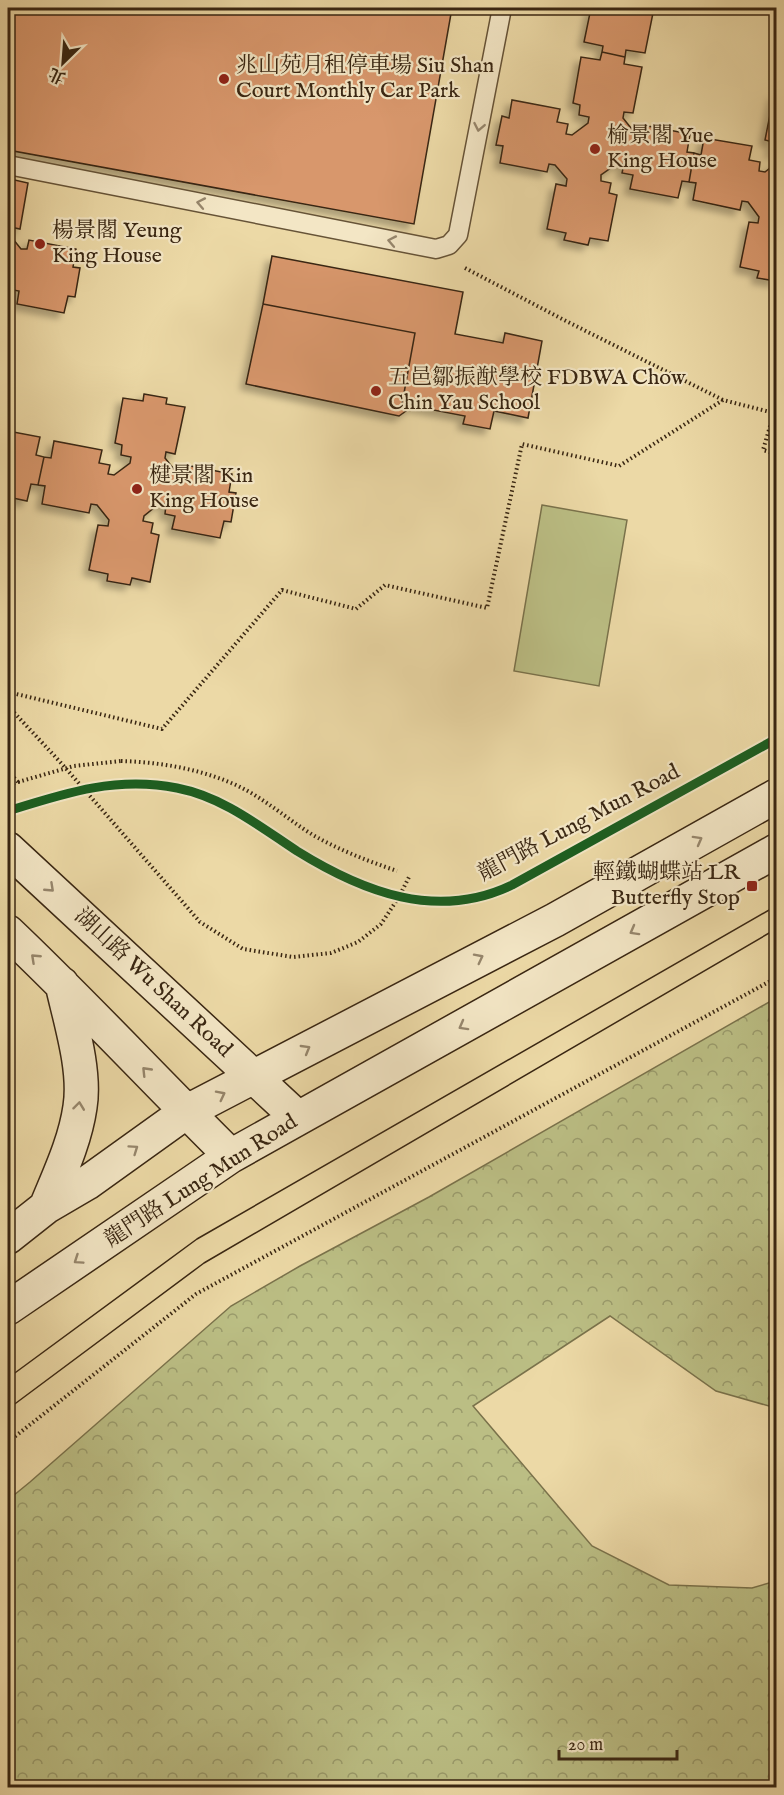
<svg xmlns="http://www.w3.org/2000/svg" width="784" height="1795" font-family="'IM FELL English','Noto Serif TC',serif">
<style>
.forest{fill:url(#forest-crowns);stroke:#7a724b;stroke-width:1.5}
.pitch{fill:#bbbe84;stroke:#7a724b;stroke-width:1.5}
.building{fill:#d8976c;stroke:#392612;stroke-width:1.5;filter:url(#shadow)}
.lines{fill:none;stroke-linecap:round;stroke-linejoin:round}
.service-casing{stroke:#665337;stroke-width:21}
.secondary-casing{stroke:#392612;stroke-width:36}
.path{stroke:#392612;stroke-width:4;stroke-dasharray:1.5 3;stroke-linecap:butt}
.service{stroke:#f3e6c5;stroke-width:18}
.secondary{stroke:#f3e6c5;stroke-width:33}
.tram{stroke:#392612;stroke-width:1.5}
.path-bridge{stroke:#392612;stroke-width:4;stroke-dasharray:1.5 3;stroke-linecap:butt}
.cycleway-casing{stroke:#f3e6c5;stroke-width:13}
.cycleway{stroke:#1b5e20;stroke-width:9}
.oneway{stroke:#96866c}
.poi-dot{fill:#8f2418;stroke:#f3e6c5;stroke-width:2}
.labels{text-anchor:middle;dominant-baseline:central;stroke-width:4.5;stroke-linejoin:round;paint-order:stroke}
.poi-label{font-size:22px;fill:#392612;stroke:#f3e6c5;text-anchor:start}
.street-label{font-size:22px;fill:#392612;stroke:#f3e6c5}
</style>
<defs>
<pattern id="forest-crowns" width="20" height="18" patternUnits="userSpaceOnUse" patternTransform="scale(1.5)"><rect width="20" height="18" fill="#bbbe84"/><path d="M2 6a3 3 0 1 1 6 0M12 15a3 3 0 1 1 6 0" fill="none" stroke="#999a6b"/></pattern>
<filter id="shadow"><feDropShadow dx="-5.5" dy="5.5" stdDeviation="3" flood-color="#0004"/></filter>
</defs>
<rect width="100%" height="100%" fill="#ecd9a6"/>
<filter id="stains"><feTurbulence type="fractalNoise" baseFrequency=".00333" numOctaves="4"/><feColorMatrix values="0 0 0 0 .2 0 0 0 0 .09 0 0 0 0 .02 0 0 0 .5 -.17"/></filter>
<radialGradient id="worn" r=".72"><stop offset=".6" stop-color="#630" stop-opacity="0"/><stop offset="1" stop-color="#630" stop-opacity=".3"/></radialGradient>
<path class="forest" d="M776,998V1408L716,1391L610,1316L473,1406L592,1546L669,1585L752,1588L776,1581V1787H8V1500L30,1482L231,1306L300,1266L429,1197Z"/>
<path class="pitch" d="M542,505L627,520L599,686L514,671Z"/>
<path class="building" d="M8,8H452L414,224L8,150Z
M591,8H654L645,53L626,50L625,57L602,52L603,46L584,42Z
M602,52L625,57L624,64L642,67L633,113L624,112L623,118L635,133L641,134L642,125L690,134L687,152L694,153L689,182L682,181L678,198L630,189L633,175L622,173L624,164L618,163L601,175V181L611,183L609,193L617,195L608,241L590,238L588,245L564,240L566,233L547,229L556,184L566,186L567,179L555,165L549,164L547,172L500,163L503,146L496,145L502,116L509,118L512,100L560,109L557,122L568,124L566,134L572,135L588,123L589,117L579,115L580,105L573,103L581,57L600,60Z
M774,94L776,95V153L771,152L773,142L765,140Z
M704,138L752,146L749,160L760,162L759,171L765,172L776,163V281L757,278L759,271L740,267L749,222L758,223L759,217L748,202L742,201L740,210L693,200L696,183L689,182L694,153L701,155Z
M8,172H11L10,179L28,183L20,229L10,227L9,234L21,249H27L29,240L76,249L73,267L80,268L75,297L68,296L64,313L17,304L19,291L8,289L10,279H8Z
M272,256L463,292L455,334L503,343L505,333L542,341L528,418L494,411L490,429L463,424L465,416L402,404L415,333L263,304Z
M263,304L415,333L402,404L413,406L399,416L246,384Z
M144,394L167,398L166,404L185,407L175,454L166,452L165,458L177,473L183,475L185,465L232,474L229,492L236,493L231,522L224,521L220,538L172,529L175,516L165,514L166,504L160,503L144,516L143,521L153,523L151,533L159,535L150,582L132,578L130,585L107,581L108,574L89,570L98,525L108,526L109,520L97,505L91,504L89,513L42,504L45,486L38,485L44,457L51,458L54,441L102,450L99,463L110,465L108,474L114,475L130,463L131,457L121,455L122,445L115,443L123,398L143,401Z
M8,431L40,437L36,455L44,457L38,485L31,484L27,501L8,497Z"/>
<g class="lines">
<g class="service-casing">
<path id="service" d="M8,165L436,249L449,245L458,235L502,8"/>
</g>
<g class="secondary-casing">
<path id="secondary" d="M8,849L298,1118
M8,932C84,1004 156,1082 231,1156
M46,1207C59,1175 75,1142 80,1107C86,1070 70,1020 62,984
M8,1237L46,1207L87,1183L186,1112L555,920L776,796
M8,1308L231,1156L776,851"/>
</g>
<path class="path" d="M465,268L564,320L723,400
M8,692L162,729L282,590L356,609L385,585L487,608L522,444L619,466L723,400L774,413L763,450L776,454
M8,706L62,764L200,922L243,949L293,957L331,953L358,942L381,924L399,897L410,875
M121,761C160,762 200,769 236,785C264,798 287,819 313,835C339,850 368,861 397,871
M8,771L18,782L8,785
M8,1442L196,1294L776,978"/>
<use href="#service" class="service"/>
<use href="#secondary" class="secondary"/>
<path class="tram" d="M8,1378L197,1239L776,906
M8,1409L204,1263L776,929"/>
<path class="path-bridge" d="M18,782L74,766L121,761"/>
<g class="cycleway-casing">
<path id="cycleway" d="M8,811C65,793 116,776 177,788C223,797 259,826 297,851C363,892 437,921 512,885L776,739"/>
</g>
<use href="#cycleway" class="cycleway"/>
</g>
<defs><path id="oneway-chevron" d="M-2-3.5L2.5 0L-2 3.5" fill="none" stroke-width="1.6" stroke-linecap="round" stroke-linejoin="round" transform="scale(1.5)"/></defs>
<g class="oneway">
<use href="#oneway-chevron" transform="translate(479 127) rotate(101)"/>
<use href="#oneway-chevron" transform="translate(201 203) rotate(-169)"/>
<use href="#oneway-chevron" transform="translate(392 241) rotate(-169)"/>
<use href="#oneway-chevron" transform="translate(698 840) rotate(-29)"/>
<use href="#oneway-chevron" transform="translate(50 888) rotate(43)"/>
<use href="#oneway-chevron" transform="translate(634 931) rotate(151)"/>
<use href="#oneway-chevron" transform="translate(35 958) rotate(-137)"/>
<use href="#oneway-chevron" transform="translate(479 958) rotate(-27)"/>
<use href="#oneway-chevron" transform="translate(463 1026) rotate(151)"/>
<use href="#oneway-chevron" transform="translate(306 1049) rotate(-30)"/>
<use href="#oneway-chevron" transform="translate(146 1071) rotate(-134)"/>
<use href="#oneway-chevron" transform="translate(221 1095) rotate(-27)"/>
<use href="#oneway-chevron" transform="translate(79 1106) rotate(-83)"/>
<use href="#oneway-chevron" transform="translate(134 1149) rotate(-35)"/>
<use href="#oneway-chevron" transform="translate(78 1260) rotate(146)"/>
</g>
<g class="poi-dot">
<circle cx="224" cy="79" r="6"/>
<circle cx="595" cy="149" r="6"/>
<circle cx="40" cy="244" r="6"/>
<circle cx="376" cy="391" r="6"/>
<circle cx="137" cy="489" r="6"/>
<rect x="746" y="880" width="12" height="12" rx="3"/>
</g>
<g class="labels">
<g class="poi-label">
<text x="236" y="66">兆山苑月租停車場 Siu Shan<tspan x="236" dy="25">Court Monthly Car Park</tspan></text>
<text x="607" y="136">榆景閣 Yue<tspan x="607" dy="25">King House</tspan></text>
<text x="52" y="231">楊景閣 Yeung<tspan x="52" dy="25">King House</tspan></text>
<text x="388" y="378">五邑鄒振猷學校 FDBWA Chow<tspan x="388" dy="25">Chin Yau School</tspan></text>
<text x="149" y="476">楗景閣 Kin<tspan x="149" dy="25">King House</tspan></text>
<text x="740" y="873" text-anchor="end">輕鐵蝴蝶站 LR<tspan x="740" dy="25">Butterfly Stop</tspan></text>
</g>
<g class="street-label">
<text transform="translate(579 823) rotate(-28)">龍門路 Lung Mun Road</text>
<text transform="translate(153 983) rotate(43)">湖山路 Wu Shan Road</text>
<text transform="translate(201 1181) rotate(-33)">龍門路 Lung Mun Road</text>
</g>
</g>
<rect width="784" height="1795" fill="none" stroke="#ecd9a6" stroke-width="30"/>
<rect x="9" y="9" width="766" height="1777" fill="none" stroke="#392612" stroke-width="3"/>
<rect x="15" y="15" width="754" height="1765" fill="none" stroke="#392612" stroke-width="1.5"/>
<g transform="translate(63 63) rotate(205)" stroke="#f3e6c5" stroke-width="4.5" paint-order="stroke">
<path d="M0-4.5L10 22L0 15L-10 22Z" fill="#392612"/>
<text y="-9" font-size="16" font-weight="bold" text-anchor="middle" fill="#392612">北</text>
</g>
<path d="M559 1750v9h118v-9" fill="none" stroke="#392612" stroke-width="3"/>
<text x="568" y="1750" font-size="18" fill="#392612" stroke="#f3e6c5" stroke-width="4.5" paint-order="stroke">20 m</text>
<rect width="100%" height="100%" filter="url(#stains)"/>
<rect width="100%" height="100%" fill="url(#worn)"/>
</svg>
